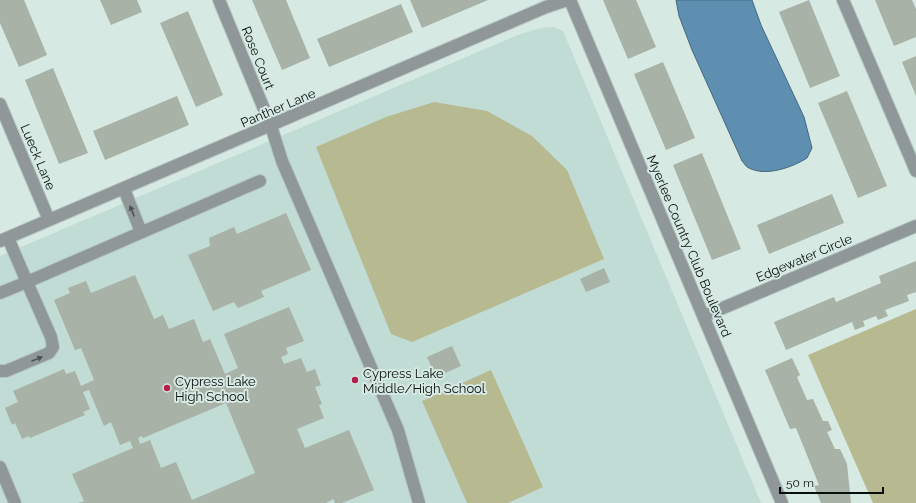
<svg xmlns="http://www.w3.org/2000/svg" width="916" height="503" font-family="Raleway,sans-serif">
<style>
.built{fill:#c1dcd4}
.green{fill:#b7b991}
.water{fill:#5e8fb1;stroke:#446880}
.building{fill:#a8b2a6;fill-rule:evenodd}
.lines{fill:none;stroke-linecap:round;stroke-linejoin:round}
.minor-casing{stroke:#b5c6c1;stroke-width:14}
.minor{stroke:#8f9798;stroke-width:12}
.oneway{fill:#4c5252}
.poi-dot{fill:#b3214b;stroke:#d6e9e3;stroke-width:1.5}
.labels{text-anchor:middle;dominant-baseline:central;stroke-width:4;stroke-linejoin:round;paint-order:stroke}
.street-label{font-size:13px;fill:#080e0c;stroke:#d6e9e3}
.poi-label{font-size:13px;fill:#080e0c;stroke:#d6e9e3;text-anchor:start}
</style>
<rect width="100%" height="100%" fill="#d6e9e3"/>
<path class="built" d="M553,27L563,31L761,503H0V256L520,34L541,28Z"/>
<path class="green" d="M434,102L487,111L532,136L567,170L604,259L412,342L391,334L316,147L386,117Z
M916,309V503H873L808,355Z
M491,370L543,487L508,503H467L422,401Z"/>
<path class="water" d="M676,0H752L761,25L804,117L812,148L807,158C793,167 766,177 749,168C746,167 744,163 742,161L692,50L679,16Z"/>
<path class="building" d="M0,0H24L47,55L19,67L0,23Z
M100,0H137L142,12L111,25Z
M252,0H286L310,58L282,70Z
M410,0H488L422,28Z
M603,0H636L656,47L628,59Z
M809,0L840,76L810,88L779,12Z
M875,0H912L916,9V37L894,46Z
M401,4L413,32L329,67L317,39Z
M188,11L223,95L196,107L160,23Z
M916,56V96L902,62Z
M663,62L695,138L666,150L634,74Z
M53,68L88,153L59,164L25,80Z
M847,91L887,186L858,198L818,103Z
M177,96L189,125L105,160L93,131Z
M702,153L741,249L712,260L673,165Z
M832,194L844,223L769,254L757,225Z
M286,213L311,270L261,291L264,297L238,308L234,302L213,311L188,255L210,246L209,238L234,227L237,234Z
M916,261V292L907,295L909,301L885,310L888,316L878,320L876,316L863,321L865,326L855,330L852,322L786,350L774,322L834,297L836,302L881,283L879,276Z
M604,268L610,282L586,292L580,279Z
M135,275L154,319L163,315L169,329L194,319L203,342L210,339L225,374L238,368L224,334L289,307L304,341L286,348L288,354L281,357L284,364L301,358L307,372L315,369L321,385L315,387L322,404L319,405L324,418L297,429L305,448L349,430L374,490L342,503H335L333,499L326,503H78L84,501L72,474L133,448L130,441L120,445L111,422L104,426L89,390L83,392L90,409L83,412L85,415L30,438L29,436L22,439L15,423L12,425L5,408L18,402L13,391L64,369L66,374L75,371L81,386L94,380L81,348L75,350L54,300L70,293L68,288L86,281L91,293ZM226,403L255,473L192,500L176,462L161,468L150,440L140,444L138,438L142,436L143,438Z
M452,346L461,366L436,377L427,357Z
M792,358L800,375L797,377L807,400L813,399L823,421H828L832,430L827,432L835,449H840L847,464L851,503H821L814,486L819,485L796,428L790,429L765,370Z"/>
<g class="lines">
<g class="minor-casing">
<path id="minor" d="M219,0L271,126L282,161L398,430L419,503
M570,0L782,503
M843,0L916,171
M0,104L49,220
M124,189L141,232
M8,238L27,282L260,181
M0,241L546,7L567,0
M0,293L27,282L51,337L53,347L49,353L6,371H0
M704,316L916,226
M0,467L15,503"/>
</g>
<use href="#minor" class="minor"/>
</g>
<defs><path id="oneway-solid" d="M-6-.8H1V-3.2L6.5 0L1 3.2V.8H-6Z"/></defs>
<g class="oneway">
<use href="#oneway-solid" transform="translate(132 211) rotate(-112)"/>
<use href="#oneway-solid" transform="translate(37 359) rotate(-22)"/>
</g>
<g class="poi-dot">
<circle cx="355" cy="380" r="4"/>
<circle cx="167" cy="388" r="4"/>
</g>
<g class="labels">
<g class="street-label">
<text transform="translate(258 58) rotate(68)">Rose Court</text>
<text transform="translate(278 108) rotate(-23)">Panther Lane</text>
<text transform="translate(38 157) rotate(67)">Lueck Lane</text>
<text transform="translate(689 246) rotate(67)">Myerlee Country Club Boulevard</text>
<text transform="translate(804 258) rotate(-23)">Edgewater Circle</text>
</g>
<g class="poi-label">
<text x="363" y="373">Cypress Lake<tspan x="363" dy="15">Middle/High School</tspan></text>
<text x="175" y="381">Cypress Lake<tspan x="175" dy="15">High School</tspan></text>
</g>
</g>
<path d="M780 487v6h103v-6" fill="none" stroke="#080e0c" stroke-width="2"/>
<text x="786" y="487" font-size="12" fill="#080e0c" stroke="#d6e9e3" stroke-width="3" paint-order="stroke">50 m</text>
</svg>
